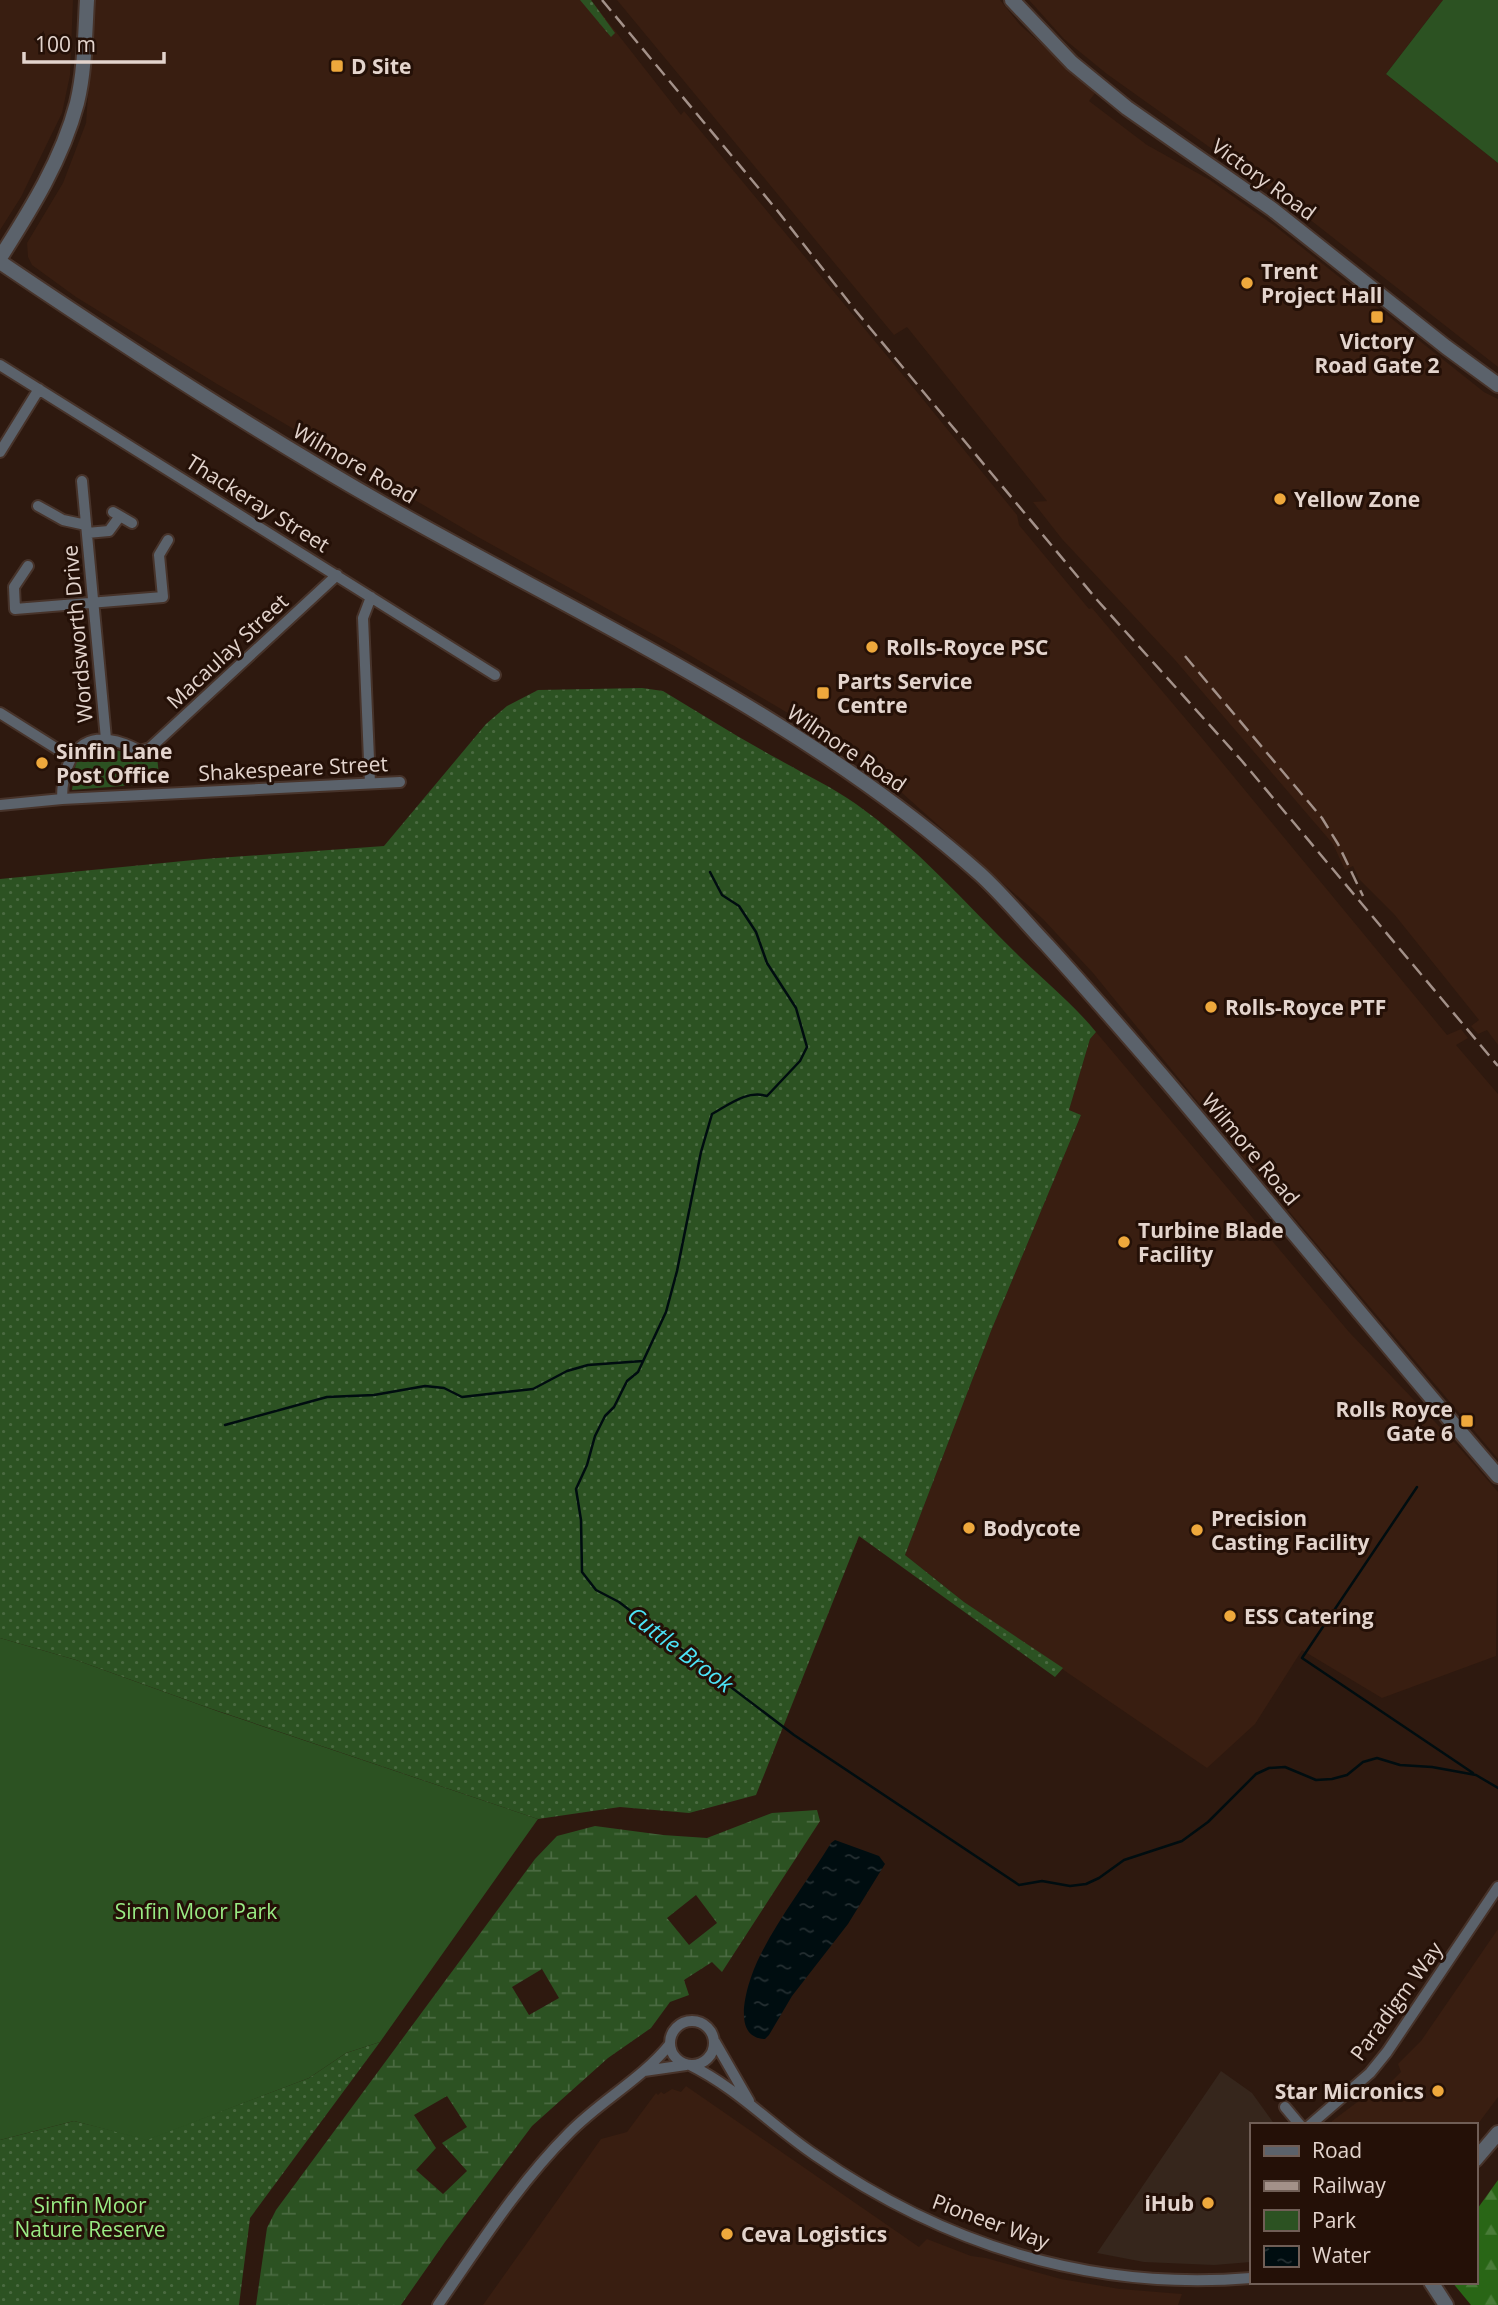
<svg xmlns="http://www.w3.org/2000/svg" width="1498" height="2305" font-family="'Open Sans',sans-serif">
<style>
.commercial{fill:#36261c}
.built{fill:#391e11}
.grass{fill:url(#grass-dots)}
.forest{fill:url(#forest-firs)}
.wetland{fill:url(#wetland-marsh);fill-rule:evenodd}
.green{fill:#2c5222}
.water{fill:url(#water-ripples)}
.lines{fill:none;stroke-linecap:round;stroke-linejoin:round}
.stream{stroke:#000d10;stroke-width:2.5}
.minor-casing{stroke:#47332a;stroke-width:14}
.tertiary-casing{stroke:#47332a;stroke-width:18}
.minor{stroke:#5b626b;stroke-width:10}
.tertiary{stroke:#5b626b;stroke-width:14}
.rail{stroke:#a39189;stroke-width:2.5;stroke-dasharray:14 7;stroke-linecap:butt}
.poi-dot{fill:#eea83c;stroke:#241007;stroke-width:2.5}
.labels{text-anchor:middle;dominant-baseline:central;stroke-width:6;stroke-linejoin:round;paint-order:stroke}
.poi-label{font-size:21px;font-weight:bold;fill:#e3d4cd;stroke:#241007;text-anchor:start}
.street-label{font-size:21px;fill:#e3d4cd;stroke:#241007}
.park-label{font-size:21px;fill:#99eb84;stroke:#241007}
.water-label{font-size:23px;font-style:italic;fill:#4ce3f7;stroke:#241007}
</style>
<defs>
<pattern id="grass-dots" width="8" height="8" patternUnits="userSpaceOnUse" patternTransform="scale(1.75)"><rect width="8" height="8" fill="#2c5222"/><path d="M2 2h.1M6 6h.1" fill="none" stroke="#4a6a41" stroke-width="1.8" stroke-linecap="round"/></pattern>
<pattern id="forest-firs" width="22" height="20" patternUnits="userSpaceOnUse" patternTransform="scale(1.75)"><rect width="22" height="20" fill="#296616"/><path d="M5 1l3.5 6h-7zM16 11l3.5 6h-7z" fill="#487b37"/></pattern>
<pattern id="wetland-marsh" width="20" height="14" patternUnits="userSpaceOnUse" patternTransform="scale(1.75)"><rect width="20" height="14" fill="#2c5222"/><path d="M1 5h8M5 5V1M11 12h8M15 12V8" fill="none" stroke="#4a6a41"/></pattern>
<pattern id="water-ripples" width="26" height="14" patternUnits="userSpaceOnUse" patternTransform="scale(1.75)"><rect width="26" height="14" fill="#000d10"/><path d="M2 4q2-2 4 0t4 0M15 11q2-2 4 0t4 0" fill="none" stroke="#252f32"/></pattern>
</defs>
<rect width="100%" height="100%" fill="#2e190f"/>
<path class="commercial" d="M1221,2071L1252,2093L1275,2125H1251V2262L1214,2265L1144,2262L1097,2253Z"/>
<path class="built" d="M0,0H73L70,75L62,113L21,197L0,230Z
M95,0H591L681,115L684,111L917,392L1017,515L1019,525L1089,609L1092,608L1201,737L1447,1035L1461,1029L1468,1038L1456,1045L1498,1094V1459L1228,1139L1093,973L1043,919L882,775L803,722L676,647L478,537L217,384L76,297L32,265L28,257L27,243L63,183L86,123Z
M617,0H1000L1020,25L1096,92L1089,101L1147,145L1210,180L1275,226L1484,392L1498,399V1045L1487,1030L1478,1034L1471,1026L1479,1020L1394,914L1359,879L1353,866L1345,870L1333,844L1175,660L1062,539L1033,502L1047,501L907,327L894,335Z
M1029,0H1443L1386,74L1498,163V367L1299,211L1107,74L1064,39Z
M1096,1032L1349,1332L1457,1445L1498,1492L1496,1656L1382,1698L1302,1650L1255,1724L1207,1768L964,1602L905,1555L991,1331L1081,1115L1069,1110L1090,1039Z
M1498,1929V2097L1475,2128V2125H1330L1332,2121L1372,2091L1380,2093L1401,2072L1398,2064L1421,2041Z
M686,2086L919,2247L927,2239L971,2256L986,2258L1061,2279L1120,2289L1182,2294L1178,2305H483L601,2139L627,2132L656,2093L658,2095L661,2092L664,2094L672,2089L681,2092Z"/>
<path class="grass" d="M580,0H591L615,33L611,37Z
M642,688L663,691C701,714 739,738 778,759C804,774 832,787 856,804C917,847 967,905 1020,957C1046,982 1073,1004 1096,1032L1090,1039L1069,1110L1081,1115L991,1331L905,1555L964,1602L1063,1668L1055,1677L859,1536L756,1795L689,1813L620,1807L538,1819L209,1708L76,1660L0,1638V879L204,859L384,846L486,724L507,706L538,690Z
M380,2042L250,2218L239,2305H0V2140L74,2121L147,2139L309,2078L346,2053Z"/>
<path class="forest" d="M1498,2180V2305H1471L1452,2282H1475V2212Z"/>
<path class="wetland" d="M817,1810L820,1821L722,1972L712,1962L684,1980L689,1995L670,2002L651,2028L608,2058L532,2126L445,2242L401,2305H256L267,2228L276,2210L535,1859L557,1836L595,1826L663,1835L707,1838L772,1813ZM696,1895L717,1923L689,1945L667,1918ZM542,1969L559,1998L529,2015L512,1987ZM447,2096L467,2127L442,2143L467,2171L443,2194L416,2170L436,2148L414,2115Z"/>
<path class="green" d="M1443,0H1498V163L1386,74Z
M98,749C119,749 136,755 157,757L160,783L72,790L76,761Z
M0,1638L76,1660L217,1711L538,1819L380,2042L346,2053L309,2078L147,2140L74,2121L0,2140Z"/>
<path class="water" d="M835,1840L879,1856L885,1864L848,1924L792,1996L769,2035L765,2039C729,2038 748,1982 757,1962C775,1923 808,1880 831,1843Z"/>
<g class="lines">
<path class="stream" d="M710,872L722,895L739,906L756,932L767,963L796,1008L807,1047L800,1061L767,1096C747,1090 730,1104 712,1114L701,1152L677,1271L666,1312L638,1372L627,1381L614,1407L605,1416L595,1436L587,1465L576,1489L581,1520L582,1572L596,1590L619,1602L794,1735L1019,1885L1042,1881L1070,1886L1086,1884L1099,1878L1124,1860L1182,1841L1208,1822L1256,1774L1269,1768L1285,1767L1316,1780L1332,1779L1347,1775L1363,1762L1377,1758L1400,1765L1432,1767L1476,1775L1498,1788
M225,1425L327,1397L374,1395L425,1386L444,1388L462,1397L533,1389L567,1371L588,1365L643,1361
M1417,1487L1302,1658L1473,1773"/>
<g class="minor-casing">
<path id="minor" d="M0,365L495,675
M0,452L39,389
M82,481L106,739
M38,506L63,520L86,525
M113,512L132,523
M87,533L109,531L120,516
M28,566L14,587L15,609L163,597L159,555L168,540
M0,713L70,757
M370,783L363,618L371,597
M62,799C62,771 73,735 109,740C120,741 130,746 140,751L150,748L337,575
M0,805L62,799L400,782
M670 2043a22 22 0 1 1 44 0a22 22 0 1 1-44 0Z
M715,2042L749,2101
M690,2065C737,2088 772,2126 815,2155C947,2246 1090,2291 1251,2278
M644,2071L686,2065
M1285,2107L1300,2125
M1310,2125L1370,2073L1387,2052L1498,1887
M438,2305C479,2246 518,2184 569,2133C600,2101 642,2079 670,2044"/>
</g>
<g class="tertiary-casing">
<path id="tertiary" d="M1012,0L1072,63L1127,108L1272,209L1446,347L1498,385
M0,258C31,209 62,160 77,103C85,70 85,34 87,0
M0,262C127,348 256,432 390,508C590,621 806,719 980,874C1004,896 1025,922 1047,945C1087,989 1125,1033 1164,1078C1276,1210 1385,1345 1498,1476
M1475,2160L1498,2133
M1431,2282L1446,2305"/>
</g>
<use href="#minor" class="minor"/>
<use href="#tertiary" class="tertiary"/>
<path class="rail" d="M602,0L776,209L855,310L1098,601L1242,761L1498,1066
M1185,656L1322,818L1338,844L1363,896"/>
</g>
<g class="poi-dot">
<rect x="330" y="59" width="14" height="14" rx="3.5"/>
<circle cx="1247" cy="283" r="7"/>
<rect x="1370" y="310" width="14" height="14" rx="3.5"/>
<circle cx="1280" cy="499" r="7"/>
<circle cx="872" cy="647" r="7"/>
<rect x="816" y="686" width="14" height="14" rx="3.5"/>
<circle cx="42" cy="763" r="7"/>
<circle cx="1211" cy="1007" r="7"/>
<circle cx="1124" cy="1242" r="7"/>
<rect x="1460" y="1414" width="14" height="14" rx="3.5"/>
<circle cx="969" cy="1528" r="7"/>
<circle cx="1197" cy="1530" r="7"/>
<circle cx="1230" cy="1616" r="7"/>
<circle cx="1438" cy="2091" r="7"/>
<circle cx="1208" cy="2203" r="7"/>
<circle cx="727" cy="2234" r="7"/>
</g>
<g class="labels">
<g class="poi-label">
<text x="351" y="66">D Site</text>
<text x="1261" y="271">Trent<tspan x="1261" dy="24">Project Hall</tspan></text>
<text x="1377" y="341" text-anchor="middle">Victory<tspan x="1377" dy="24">Road Gate 2</tspan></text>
<text x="1294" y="499">Yellow Zone</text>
<text x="886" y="647">Rolls-Royce PSC</text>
<text x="837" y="681">Parts Service<tspan x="837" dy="24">Centre</tspan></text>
<text x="56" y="751">Sinfin Lane<tspan x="56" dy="24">Post Office</tspan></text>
<text x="1225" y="1007">Rolls-Royce PTF</text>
<text x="1138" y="1230">Turbine Blade<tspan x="1138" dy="24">Facility</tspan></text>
<text x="1453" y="1409" text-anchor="end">Rolls Royce<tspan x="1453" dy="24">Gate 6</tspan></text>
<text x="1211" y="1518">Precision<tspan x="1211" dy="24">Casting Facility</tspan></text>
<text x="983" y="1528">Bodycote</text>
<text x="1244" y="1616">ESS Catering</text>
<text x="1424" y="2091" text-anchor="end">Star Micronics</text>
<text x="1194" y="2203" text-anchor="end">iHub</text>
<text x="741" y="2234">Ceva Logistics</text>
</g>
<g class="street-label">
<text transform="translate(1264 179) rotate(36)">Victory Road</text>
<text transform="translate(355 463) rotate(30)">Wilmore Road</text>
<text transform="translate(258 503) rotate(32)">Thackeray Street</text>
<text transform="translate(77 634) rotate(-95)">Wordsworth Drive</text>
<text transform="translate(227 651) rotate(-43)">Macaulay Street</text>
<text transform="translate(847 748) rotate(34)">Wilmore Road</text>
<text transform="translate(293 768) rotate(-3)">Shakespeare Street</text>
<text transform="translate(1251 1149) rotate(50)">Wilmore Road</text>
<text transform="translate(1396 2001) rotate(-54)">Paradigm Way</text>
<text transform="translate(991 2221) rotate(20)">Pioneer Way</text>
</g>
<g class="park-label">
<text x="196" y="1911">Sinfin Moor Park</text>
<text x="90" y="2205">Sinfin Moor<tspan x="90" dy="24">Nature Reserve</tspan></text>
</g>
<g class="water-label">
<text transform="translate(681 1649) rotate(37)">Cuttle Brook</text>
</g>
</g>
<rect x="1250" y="2123" width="228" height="161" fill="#241007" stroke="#705e56" stroke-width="2"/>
<rect x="1264" y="2146" width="35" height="10" fill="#5b626b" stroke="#705e56" stroke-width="2"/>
<text x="1312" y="2158" font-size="21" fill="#e3d4cd">Road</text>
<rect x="1264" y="2181" width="35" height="10" fill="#a39189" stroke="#705e56" stroke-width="2"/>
<text x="1312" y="2193" font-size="21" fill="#e3d4cd">Railway</text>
<rect x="1264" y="2210" width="35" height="21" fill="#2c5222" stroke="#705e56" stroke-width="2"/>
<text x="1312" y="2228" font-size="21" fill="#e3d4cd">Park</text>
<rect x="1264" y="2246" width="35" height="21" fill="url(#water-ripples)" stroke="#705e56" stroke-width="2"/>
<text x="1312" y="2263" font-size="21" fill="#e3d4cd">Water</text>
<path d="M24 52v10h140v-10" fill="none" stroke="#e3d4cd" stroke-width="3.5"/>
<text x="35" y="52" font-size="21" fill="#e3d4cd" stroke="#241007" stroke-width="5" paint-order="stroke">100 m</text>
</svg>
